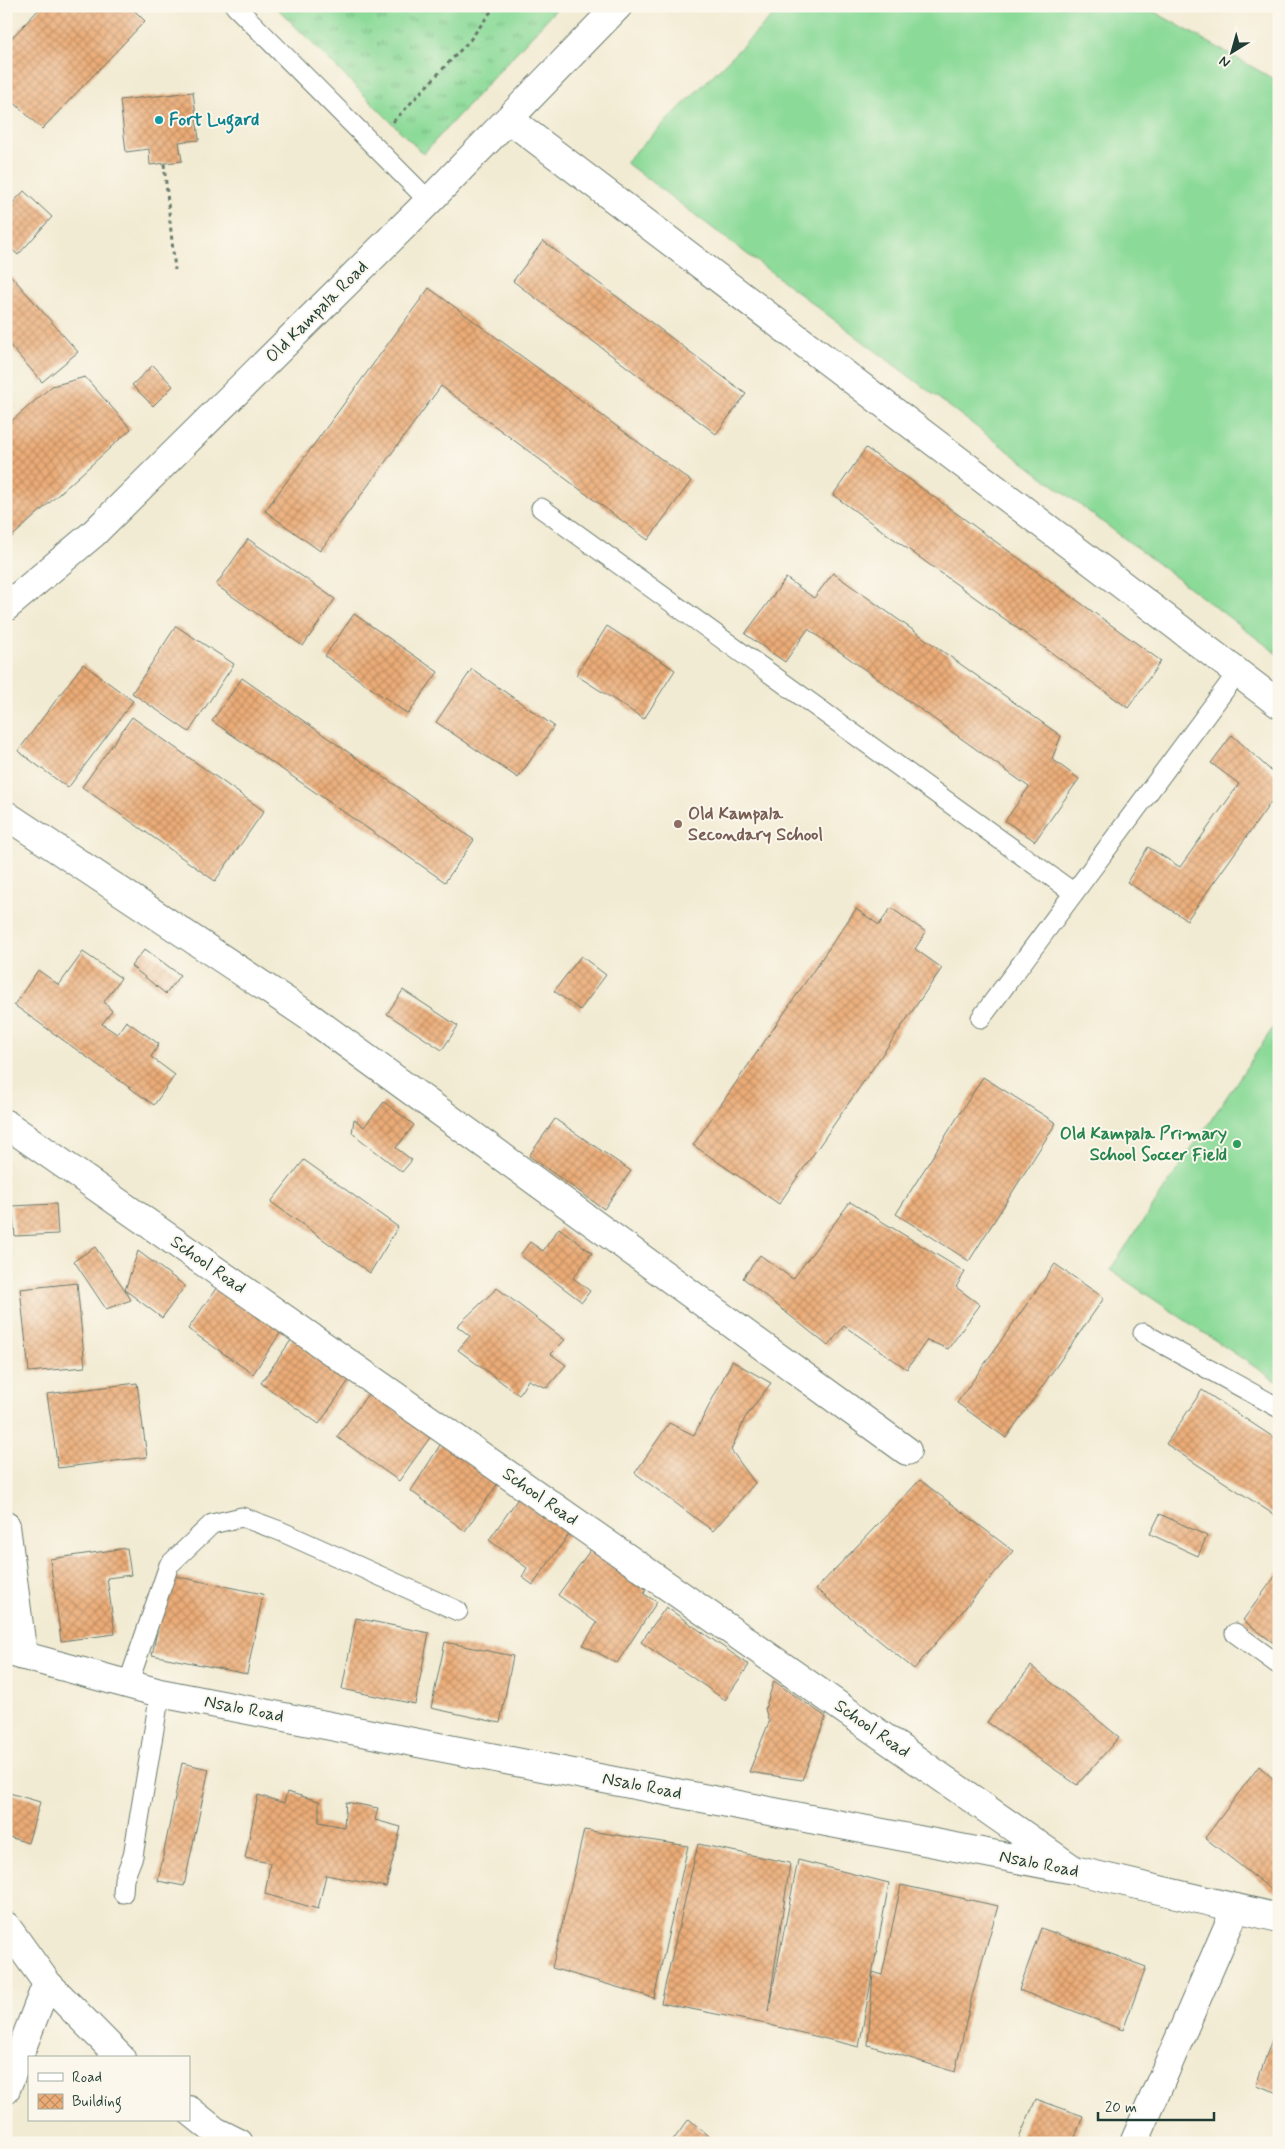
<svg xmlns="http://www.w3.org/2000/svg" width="1285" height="2149" font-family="Mynerve,sans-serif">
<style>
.grass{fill:url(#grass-tufts);stroke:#558c66}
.garden{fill:#8bda98;stroke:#558c66}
.building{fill:url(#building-cross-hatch)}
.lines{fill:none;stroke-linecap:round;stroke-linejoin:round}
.service-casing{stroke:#697a6c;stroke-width:21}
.minor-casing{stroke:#697a6c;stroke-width:30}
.tertiary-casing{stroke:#697a6c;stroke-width:30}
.secondary-casing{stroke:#697a6c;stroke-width:30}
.path{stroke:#697a6c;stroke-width:3;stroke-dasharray:4 4;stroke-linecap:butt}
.service{stroke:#fff;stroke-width:19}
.minor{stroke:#fff;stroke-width:28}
.tertiary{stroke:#fff;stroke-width:28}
.secondary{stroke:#fff;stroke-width:28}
.culture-dot{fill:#0f9aa8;stroke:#fbf7ec;stroke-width:2}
.education-dot{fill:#8d6e63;stroke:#fbf7ec;stroke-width:2}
.leisure-dot{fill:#2e9e5b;stroke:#fbf7ec;stroke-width:2}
.labels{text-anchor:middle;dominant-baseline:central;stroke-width:4;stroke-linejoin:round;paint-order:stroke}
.culture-label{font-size:18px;font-weight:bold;fill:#0d838f;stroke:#fbf7ec;text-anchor:start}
.street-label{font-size:18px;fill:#1f3d34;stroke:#fbf7ec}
.education-label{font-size:18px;font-weight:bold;fill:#785e54;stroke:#fbf7ec;text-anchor:start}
.leisure-label{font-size:18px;font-weight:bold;fill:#27864d;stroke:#fbf7ec;text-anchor:end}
</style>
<defs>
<pattern id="grass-tufts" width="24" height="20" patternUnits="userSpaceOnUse" patternTransform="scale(1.25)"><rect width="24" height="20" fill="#8bda98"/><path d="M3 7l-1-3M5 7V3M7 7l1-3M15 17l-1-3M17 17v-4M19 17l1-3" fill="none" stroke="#71b27d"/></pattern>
<pattern id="building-cross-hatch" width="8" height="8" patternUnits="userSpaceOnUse" patternTransform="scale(1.25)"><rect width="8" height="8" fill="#ecac77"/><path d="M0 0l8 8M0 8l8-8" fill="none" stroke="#bf8d62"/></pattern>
</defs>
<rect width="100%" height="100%" fill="#fbf7ec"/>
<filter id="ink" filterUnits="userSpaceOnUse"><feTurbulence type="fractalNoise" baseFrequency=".02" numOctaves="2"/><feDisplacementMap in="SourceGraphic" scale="10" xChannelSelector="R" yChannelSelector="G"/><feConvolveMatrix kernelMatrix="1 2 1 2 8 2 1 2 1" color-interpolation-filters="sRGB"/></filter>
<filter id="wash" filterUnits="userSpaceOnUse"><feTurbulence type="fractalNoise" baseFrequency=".0096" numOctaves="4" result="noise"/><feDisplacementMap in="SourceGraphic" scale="20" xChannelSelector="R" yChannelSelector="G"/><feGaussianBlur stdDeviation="1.12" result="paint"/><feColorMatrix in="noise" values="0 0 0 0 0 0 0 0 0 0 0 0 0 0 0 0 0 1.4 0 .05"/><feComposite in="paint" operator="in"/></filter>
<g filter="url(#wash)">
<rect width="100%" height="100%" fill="#f2ebd3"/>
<path class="grass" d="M275,6H559L423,154Z"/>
<path class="garden" d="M783,6H1144L1279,82V655L625,162Z
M1279,1019V1383L1110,1270Z"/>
<g id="blocks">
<path class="building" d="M42,6H130L145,21L42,129L6,95V44Z
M193,92L199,140L179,142L182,161L150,165L149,149L126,152L120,100Z
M24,191L52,217L18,255L6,244V210Z
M543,241L746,394L716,434L513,281Z
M6,270L78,352L42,382L6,341Z
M429,288L691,481L648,540L441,386L320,551L265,511Z
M153,365L173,386L153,406L132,385Z
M85,377L131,429L6,542V426L52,386Z
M866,448L1161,661L1128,708L833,495Z
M248,539L335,599L303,646L216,585Z
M833,573L1061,736L1052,759L1079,779L1035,841L1005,821L1029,787L808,629L785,662L745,634L786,578L814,598Z
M354,614L438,672L408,714L325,656Z
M176,626L234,664L189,732L132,693Z
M607,626L675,670L644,719L576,675Z
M83,664L133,701L68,788L18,751Z
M472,669L554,726L518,778L436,722Z
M242,678L474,840L445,882L212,721Z
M132,717L264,811L215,881L82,787Z
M1232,735L1279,778V791L1187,920L1127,882L1148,847L1180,867L1239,784L1211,763Z
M891,908L926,932L915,949L942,968L779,1204L693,1145L856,909L879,925Z
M145,949L180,975L166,994L131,966Z
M83,952L121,978L104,1002L112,1011L102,1024L117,1034L126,1021L159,1044L151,1057L175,1075L154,1105L14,1005L38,970L59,985Z
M581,956L606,975L580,1010L554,991Z
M403,990L458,1026L442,1050L387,1014Z
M983,1077L1056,1123L969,1261L896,1214Z
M384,1102L414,1125L396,1148L412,1160L402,1172L352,1133L354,1119L364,1127Z
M555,1119L631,1171L604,1209L529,1156Z
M304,1160L398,1227L370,1273L271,1202Z
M850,1202L965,1272L956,1287L980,1305L948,1349L927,1340L907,1369L844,1326L828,1346L743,1278L760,1255L793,1279Z
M56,1204L58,1234L15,1236L12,1206Z
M559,1228L592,1253L573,1278L590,1291L582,1302L520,1255L530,1242L543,1251Z
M95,1247L125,1290L131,1300L106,1309L74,1261Z
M138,1251L185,1286L162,1318L125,1290Z
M1055,1264L1104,1298L1006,1438L957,1403Z
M77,1283L85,1367L29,1372L20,1289Z
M219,1284L283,1329L253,1374L188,1329Z
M497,1288L565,1340L551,1354L566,1365L547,1388L528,1380L519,1395L458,1350L470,1336L457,1326Z
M294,1336L352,1376L319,1424L261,1383Z
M732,1361L771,1383L745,1418L731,1450L755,1483L713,1531L635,1473L669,1423L694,1435Z
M137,1383L147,1457L58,1468L47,1394Z
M1202,1390L1279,1441V1518L1166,1444Z
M370,1391L431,1436L399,1481L337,1437Z
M442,1442L498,1483L465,1531L411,1491Z
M920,1480L1013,1551L914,1669L816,1589Z
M519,1497L569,1534L533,1585L522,1577L527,1568L489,1540Z
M1160,1514L1207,1536L1198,1556L1150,1534Z
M127,1548L131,1575L107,1578L115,1634L61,1641L50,1559Z
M591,1549L646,1589L644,1594L657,1602L617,1663L583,1645L597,1623L558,1595Z
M1279,1571V1647L1243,1620Z
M169,1575L263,1594L247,1674L152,1655Z
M666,1607L749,1665L725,1700L641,1642Z
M356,1618L429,1633L415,1704L342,1689Z
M445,1642L513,1656L500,1723L431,1708Z
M1031,1666L1119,1737L1077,1785L987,1722Z
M774,1681L826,1717L802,1780L749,1772L769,1722L765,1709Z
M182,1763L209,1769L184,1886L158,1881Z
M1259,1766L1279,1784L1277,1894L1205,1838Z
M6,1792L40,1802L28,1843L6,1836Z
M287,1792L319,1801V1822L344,1827L346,1802L378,1808L375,1820L401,1827L386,1887L326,1875L318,1909L265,1894L270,1863L245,1858L258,1795L284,1803Z
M584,1830L688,1846L654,1998L552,1968Z
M698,1844L790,1863L768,2012L798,1860L889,1883L859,2047L766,2024L661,2003Z
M901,1885L998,1906L971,2000L955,2072L868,2045L873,1972L882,1975Z
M1041,1928L1146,1967L1123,2030L1019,1990Z
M1275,2031L1279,2032V2093L1256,2085Z
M1036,2099L1083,2116L1073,2143H1017Z
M689,2119L716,2143H671Z"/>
</g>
</g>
<g filter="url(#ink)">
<use href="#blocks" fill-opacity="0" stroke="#697a6c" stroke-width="1"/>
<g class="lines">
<g class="service-casing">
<path id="service" d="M235,6L429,201
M541,508L1074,893
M981,1018L1238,672
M1143,1333L1279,1408
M1235,1633L1279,1665
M128,1684L169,1565L212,1524L242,1517L280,1531L458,1611
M123,1893L124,1879L133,1856L160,1693"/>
</g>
<g class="minor-casing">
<path id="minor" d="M509,119L1279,704
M6,815L307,1015L907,1451
M6,1124L1074,1870
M6,1526L23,1656
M6,1926L47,1983L121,2058
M6,2089L47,1983
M189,2110L215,2131L239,2143
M1134,2143L1236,1908"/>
</g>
<g class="tertiary-casing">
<path id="tertiary" d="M6,607L93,534L429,201L618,6"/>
</g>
<g class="secondary-casing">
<path id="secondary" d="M6,1651L160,1693L1074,1870L1279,1918"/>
</g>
<path class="path" d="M393,122L470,40L495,6
M164,164L175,270"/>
<use href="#service" class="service"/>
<use href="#minor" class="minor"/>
<use href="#tertiary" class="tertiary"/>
<use href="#secondary" class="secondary"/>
</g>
</g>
<circle class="culture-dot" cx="159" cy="120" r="5"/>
<circle class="education-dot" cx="678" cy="824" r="5"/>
<circle class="leisure-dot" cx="1237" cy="1144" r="5"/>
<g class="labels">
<g class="culture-label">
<text x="169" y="120">Fort Lugard</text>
</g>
<g class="street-label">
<text transform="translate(317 312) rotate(-45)">Old Kampala Road</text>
<text transform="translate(208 1265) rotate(35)">School Road</text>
<text transform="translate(540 1497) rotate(35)">School Road</text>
<text transform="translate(244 1709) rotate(11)">Nsalo Road</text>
<text transform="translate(872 1729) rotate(35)">School Road</text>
<text transform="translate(642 1786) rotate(11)">Nsalo Road</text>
<text transform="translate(1039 1864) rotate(11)">Nsalo Road</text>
</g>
<g class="education-label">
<text x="688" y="814">Old Kampala<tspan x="688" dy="21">Secondary School</tspan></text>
</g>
<g class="leisure-label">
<text x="1227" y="1134">Old Kampala Primary<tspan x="1227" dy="21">School Soccer Field</tspan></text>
</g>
</g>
<rect width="1285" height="2149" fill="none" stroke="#fbf7ec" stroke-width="25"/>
<rect x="28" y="2056" width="162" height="65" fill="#fbf7ec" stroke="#a3ada2"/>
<rect x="38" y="2073" width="25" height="8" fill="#ffffff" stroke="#a3ada2"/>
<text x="72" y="2082" font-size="15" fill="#1f3d34">Road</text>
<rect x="38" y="2094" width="25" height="15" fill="url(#building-cross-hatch)" stroke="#a3ada2"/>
<text x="72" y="2106" font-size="15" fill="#1f3d34">Building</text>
<g transform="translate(1232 52) rotate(217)" stroke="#fbf7ec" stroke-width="4" paint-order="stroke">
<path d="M0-4L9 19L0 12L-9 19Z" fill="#1f3d34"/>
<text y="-8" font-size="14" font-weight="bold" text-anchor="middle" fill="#1f3d34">N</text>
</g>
<path d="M1098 2112v8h116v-8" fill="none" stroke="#1f3d34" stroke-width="2.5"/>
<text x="1105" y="2112" font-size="15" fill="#1f3d34" stroke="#fbf7ec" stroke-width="4" paint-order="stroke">20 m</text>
</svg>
